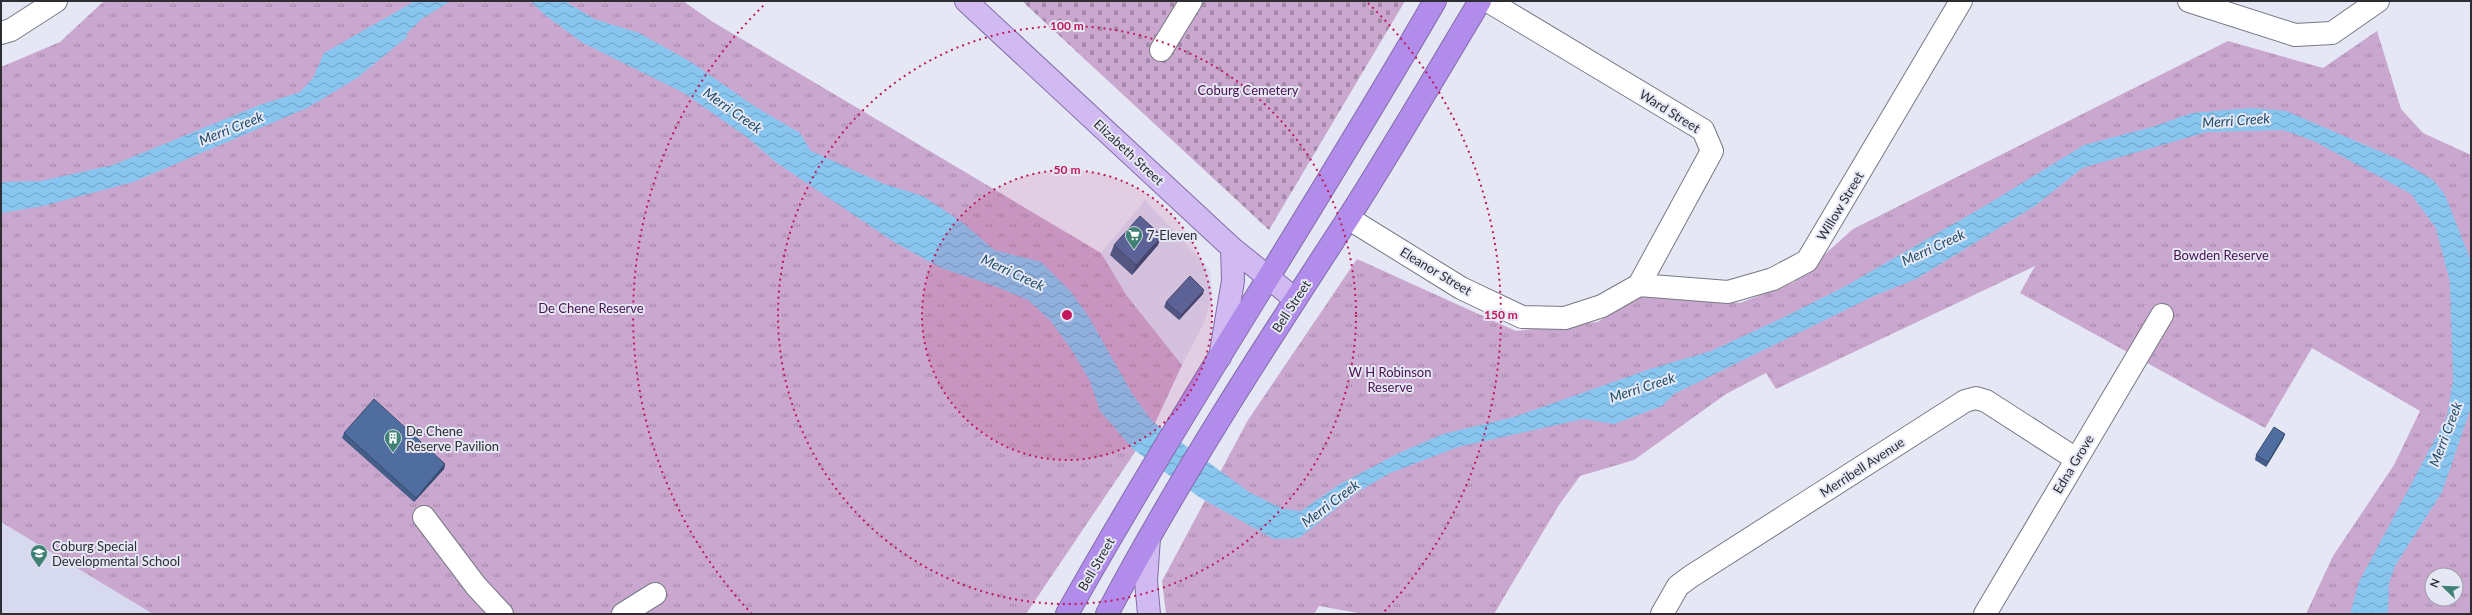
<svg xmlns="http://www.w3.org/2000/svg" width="2472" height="615" font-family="Lato,sans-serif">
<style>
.built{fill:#d7d9ef}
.cemetery{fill:url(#cemetery-stones)}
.park{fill:url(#park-tufts);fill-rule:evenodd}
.water{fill:url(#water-waves)}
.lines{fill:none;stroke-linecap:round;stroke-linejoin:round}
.minor-casing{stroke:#777985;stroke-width:24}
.major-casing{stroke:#836baa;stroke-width:24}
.highway-casing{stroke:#836baa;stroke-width:24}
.minor{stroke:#fff;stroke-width:22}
.major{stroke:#d1baf2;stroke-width:22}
.highway{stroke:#b28cea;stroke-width:22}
.wall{fill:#445e89}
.shaded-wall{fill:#374c6f}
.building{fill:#4f6d9f;stroke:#374c6f}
.ring{fill:none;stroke:#c2185b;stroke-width:2;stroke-dasharray:2 4}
.labels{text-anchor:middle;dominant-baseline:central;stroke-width:4;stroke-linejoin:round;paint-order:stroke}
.park-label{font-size:13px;fill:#481150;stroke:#e5e7f5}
.street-label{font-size:13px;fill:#2d2e33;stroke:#e5e7f5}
.poi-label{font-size:13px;fill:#2d2e33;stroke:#e5e7f5;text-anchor:start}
.water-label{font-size:14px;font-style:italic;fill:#1d4b68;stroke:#e5e7f5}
.centre{fill:#c2185b;stroke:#e5e7f5;stroke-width:2}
.ring-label{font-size:12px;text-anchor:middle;font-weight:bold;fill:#c2185b;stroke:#e5e7f5;stroke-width:4;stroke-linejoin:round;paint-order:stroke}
</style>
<defs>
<pattern id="cemetery-stones" width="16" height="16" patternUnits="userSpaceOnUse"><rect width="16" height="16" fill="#c9a7ce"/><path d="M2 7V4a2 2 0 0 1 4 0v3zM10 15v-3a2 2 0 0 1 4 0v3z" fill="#a488a8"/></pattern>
<pattern id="park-tufts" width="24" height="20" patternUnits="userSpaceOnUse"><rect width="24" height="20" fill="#c9a7ce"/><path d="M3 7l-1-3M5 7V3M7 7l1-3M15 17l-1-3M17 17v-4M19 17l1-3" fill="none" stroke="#a488a8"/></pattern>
<pattern id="water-waves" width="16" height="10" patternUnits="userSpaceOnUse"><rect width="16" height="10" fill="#88c5ef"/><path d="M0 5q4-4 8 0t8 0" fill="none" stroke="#70a0c2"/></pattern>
</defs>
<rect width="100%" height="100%" fill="#e5e7f5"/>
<path class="built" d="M1145,200L1210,270L1212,293L1205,321L1182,365L1127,296L1101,253Z
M1,522L153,614H1Z"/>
<path class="cemetery" d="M1022,1H1405L1269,230Z"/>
<path class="park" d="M104,1H683L713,22L1101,253L1127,296L1182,365L1156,421L1026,614H153L1,522V67L60,42Z
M2377,31L2401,109L2423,133L2471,155V614H2306L2333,556L2394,465L2420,411L2312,348L2265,428L2020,293L2035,266L1776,389L1766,373L1726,394L1634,460L1580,476L1559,505L1494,614H1364L1319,606L1314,614H1166L1162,581L1248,420L1357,259L1516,331L1598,322L1637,295L1740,303L1794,282L1853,229L2228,41L2323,68ZM2432,575H2456V599H2432Z"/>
<path class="water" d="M415,1H451L423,18L407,33V37L357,78L307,108L133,182L43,206L1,213V182L41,181L113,165L257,106L300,92L313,78L324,53Z
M530,1H565L594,19L639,33L691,62L754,106L800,133L811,151L884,184L923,196L963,223L994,250L1041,262L1071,292L1087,314L1133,395L1152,421L1249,492L1283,509L1301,511L1340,484L1399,453L1443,434L1514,417L1650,369L1711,351L1780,319L1844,287L1988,204L2084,145L2152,127L2192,113L2251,108L2286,111L2400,160L2433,180L2445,195L2471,261V407L2442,492L2395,566L2389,583L2388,614H2350L2359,582L2447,417L2453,380L2450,282L2436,228L2411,194L2314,141L2283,130L2207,132L2082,168L2035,206L1916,279L1876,295L1674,394L1662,406L1614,424L1583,419L1458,447L1390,473L1356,493L1299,538L1274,539L1199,497L1133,449L1100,411L1090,381L1071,349L1050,320L1028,300L992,285L941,268L894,242L777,163L748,138L684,93L583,43L545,15Z"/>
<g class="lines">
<g class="minor-casing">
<path id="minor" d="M1488,1L1703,130L1712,151L1639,285
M2189,1L2295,35L2332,33L2378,1
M1,33L11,30L56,1
M1161,50L1191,1
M1348,218L1461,288L1522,317L1565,318L1602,306L1639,285
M1639,285L1728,292L1773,279L1807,261L1961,1
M424,517L476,586L502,614
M623,614L655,594
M1662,614L1678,586L1690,577L1965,401L1976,398L1986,401L2076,459
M1985,614L2162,315"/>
</g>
<g class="major-casing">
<path id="major" d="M966,1L1232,248L1295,299
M1220,357L1233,281L1232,248
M1149,538L1146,581L1149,614"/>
</g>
<g class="highway-casing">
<path id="highway" d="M1067,614C1184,406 1316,207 1435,1
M1107,614C1179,478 1263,349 1347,220C1393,148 1436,74 1480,1"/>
</g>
<use href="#minor" class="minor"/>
<use href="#major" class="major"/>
<use href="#highway" class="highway"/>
</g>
<path class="wall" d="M1114,245H1158L1132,275L1110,255Z
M1203,294L1179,320L1164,307L1166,302Z
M344,433L445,464L444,469L414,502L342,438Z
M2285,434L2283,439L2266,467L2255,460L2256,455Z"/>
<path class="shaded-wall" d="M1162,236L1158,245L1132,275L1136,265Z
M1204,290L1203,294L1179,320L1181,315Z
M2285,434L2283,439L2266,467L2268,462Z
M445,464L444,469L414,502L416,498Z"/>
<path class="building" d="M1140,216L1162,236L1136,265L1114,245Z
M1190,276L1204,290L1181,315L1166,302Z
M374,399L445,464L416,498L344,433Z
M2274,427L2285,434L2268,462L2256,455Z"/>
<circle cx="1067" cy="315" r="145" fill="#c2185b" fill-opacity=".12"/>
<g class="ring">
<circle cx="1067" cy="315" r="145"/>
<circle cx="1067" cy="315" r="289"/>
<path d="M752 614A434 434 0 0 1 766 3M1368 3A434 434 0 0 1 1382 614"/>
</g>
<defs>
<g id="supermarket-pin" transform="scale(0.9)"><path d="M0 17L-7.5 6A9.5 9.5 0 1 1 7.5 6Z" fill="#3f8273" stroke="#e5e7f5"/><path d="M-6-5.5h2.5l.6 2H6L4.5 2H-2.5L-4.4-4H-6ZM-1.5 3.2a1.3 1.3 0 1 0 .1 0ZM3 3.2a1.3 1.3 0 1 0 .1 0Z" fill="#fff"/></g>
<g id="building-pin" transform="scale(0.9)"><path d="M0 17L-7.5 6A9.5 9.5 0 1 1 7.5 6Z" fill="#3f8273" stroke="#e5e7f5"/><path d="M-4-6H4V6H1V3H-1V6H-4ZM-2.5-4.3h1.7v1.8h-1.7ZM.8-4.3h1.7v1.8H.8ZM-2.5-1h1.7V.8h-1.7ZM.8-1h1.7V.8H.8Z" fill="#fff"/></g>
<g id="school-pin" transform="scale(0.9)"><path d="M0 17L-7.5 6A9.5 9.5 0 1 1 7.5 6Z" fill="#3f8273" stroke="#e5e7f5"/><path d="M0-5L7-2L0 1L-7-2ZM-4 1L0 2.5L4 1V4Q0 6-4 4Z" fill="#fff"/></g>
</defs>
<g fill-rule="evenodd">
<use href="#supermarket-pin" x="1134" y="235"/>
<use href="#building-pin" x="393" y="438"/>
<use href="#school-pin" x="39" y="553"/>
</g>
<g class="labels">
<g class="park-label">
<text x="1248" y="90">Coburg Cemetery</text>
<text x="2221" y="255">Bowden Reserve</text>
<text x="591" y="308">De Chene Reserve</text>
<text x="1390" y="372">W H Robinson<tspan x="1390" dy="15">Reserve</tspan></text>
</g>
<g class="street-label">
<text transform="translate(1670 111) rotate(32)">Ward Street</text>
<text transform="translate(1129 152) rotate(43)">Elizabeth Street</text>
<text transform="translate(1840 206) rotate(-59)">Willow Street</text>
<text transform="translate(1436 271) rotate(31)">Eleanor Street</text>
<text transform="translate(1291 306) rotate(-57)">Bell Street</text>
<text transform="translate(2073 464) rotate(-59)">Edna Grove</text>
<text transform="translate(1862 467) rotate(-33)">Merribell Avenue</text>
<text transform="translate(1096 564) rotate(-60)">Bell Street</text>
</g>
<g class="poi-label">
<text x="1147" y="235">7-Eleven</text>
<text x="406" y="431">De Chene<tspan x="406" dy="15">Reserve Pavilion</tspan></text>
<text x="52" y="546">Coburg Special<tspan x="52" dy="15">Developmental School</tspan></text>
</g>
<g class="water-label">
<text transform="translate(733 110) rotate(35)">Merri Creek</text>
<text transform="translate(2236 120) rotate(-4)">Merri Creek</text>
<text transform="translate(231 128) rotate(-22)">Merri Creek</text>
<text transform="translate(1933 247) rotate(-25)">Merri Creek</text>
<text transform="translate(1013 272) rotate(25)">Merri Creek</text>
<text transform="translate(1642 387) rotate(-18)">Merri Creek</text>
<text transform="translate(2445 434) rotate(-69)">Merri Creek</text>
<text transform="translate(1330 503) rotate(-37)">Merri Creek</text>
</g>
</g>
<circle cx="1067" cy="315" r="6" class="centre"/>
<g class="ring-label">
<text x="1067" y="30">100 m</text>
<text x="1067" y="174">50 m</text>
<text x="1501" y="319">150 m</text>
</g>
<rect width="2472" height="615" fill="none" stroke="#2d2e33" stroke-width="4"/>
<g transform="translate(2444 587) rotate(293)"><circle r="19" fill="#e5e7f5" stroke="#9b9da7"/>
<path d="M0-3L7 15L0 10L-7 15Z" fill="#3f8273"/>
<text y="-6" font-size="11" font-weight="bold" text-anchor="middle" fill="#2d2e33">N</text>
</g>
</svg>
